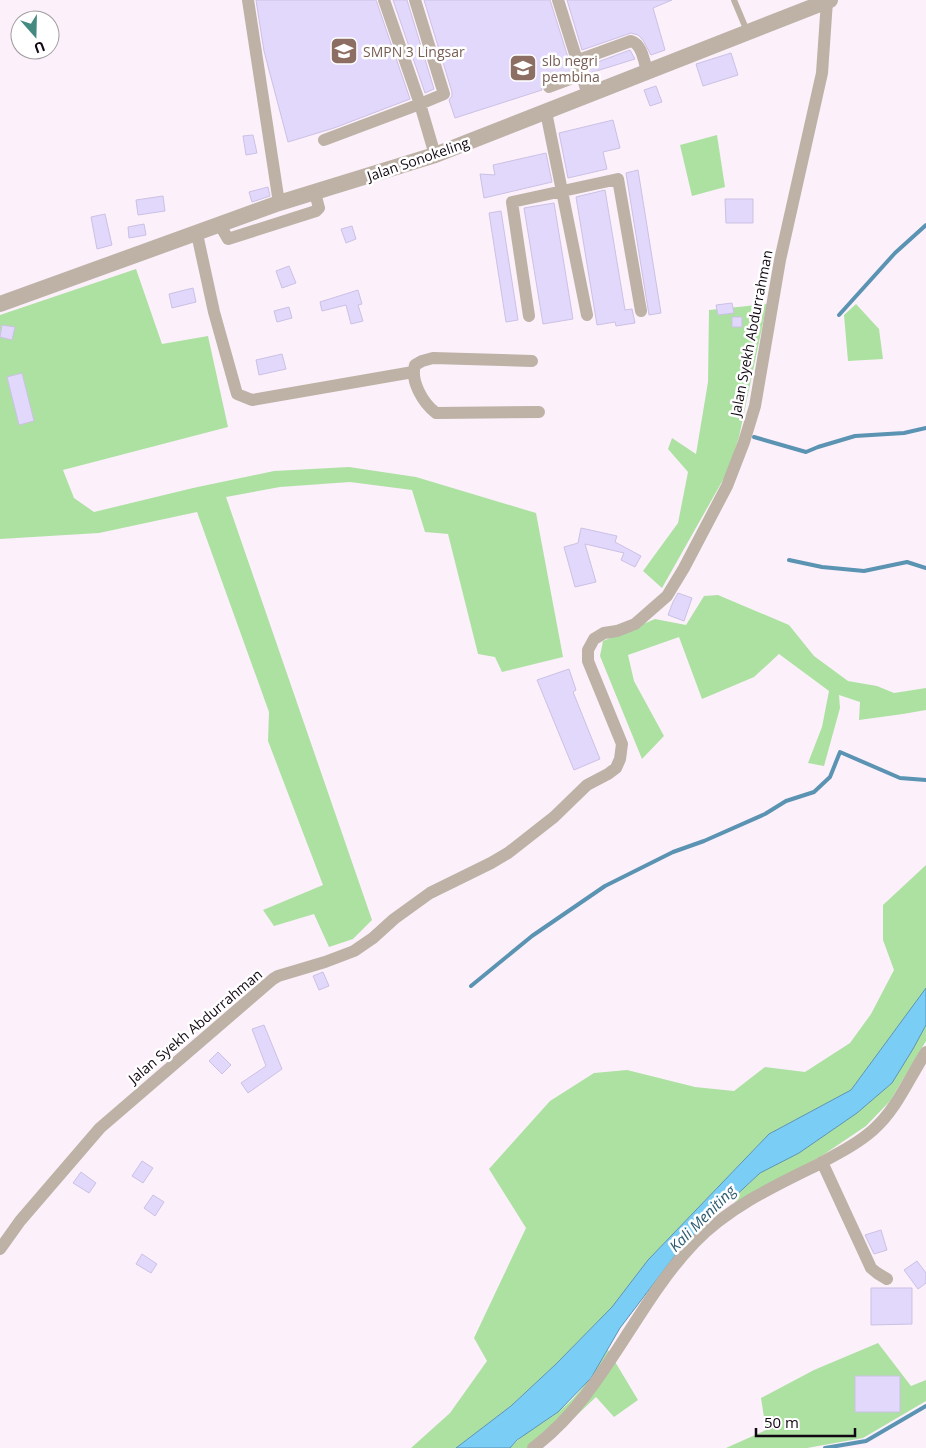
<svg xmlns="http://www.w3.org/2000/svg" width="926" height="1448" font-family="'Open Sans',sans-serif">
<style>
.green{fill:#ade1a2}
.water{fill:#7acef6;stroke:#5b93b2}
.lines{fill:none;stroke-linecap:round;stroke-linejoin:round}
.stream{stroke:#5b93b2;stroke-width:4}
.building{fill:#e2d8fb;stroke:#cbc1e4}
.service{stroke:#bdb2a5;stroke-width:6}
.minor{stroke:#bdb2a5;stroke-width:12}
.tertiary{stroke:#bdb2a5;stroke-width:16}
.labels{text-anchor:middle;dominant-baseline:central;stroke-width:5;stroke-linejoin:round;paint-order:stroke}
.education-label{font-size:14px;fill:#785e54;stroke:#fff;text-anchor:start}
.street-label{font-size:14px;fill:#120812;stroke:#fff}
.water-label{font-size:15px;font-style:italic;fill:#2d5c71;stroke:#fff}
</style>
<rect width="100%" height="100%" fill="#fcf0fb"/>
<path class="green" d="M717,135L725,187L692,196L680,145Z
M136,269L162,344L208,336L228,427L63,470L74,498L94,512L193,488L274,471L349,467L416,477L536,513L563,657L502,672L495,657L478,654L448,534L425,532L412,490L350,482L280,487L226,497L372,920L353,939L329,947L314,914L274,926L263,910L323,885L268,741L269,712L197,512L99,533L0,539V315Z
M767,304L739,437L728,471L662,588L643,571L678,523L688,472L668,449L672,438L696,454L708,382L709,310Z
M856,304L879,329L883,359L848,361L844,315Z
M718,595L789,625L814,656L848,681L877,686L894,693L926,688V710L903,714L859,720L860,702L839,695L840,708L824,766L808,763L822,727L829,691L779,654L754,677L702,699L679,637L628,655L634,681L664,736L642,759L600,656L603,641L655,619L686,625L704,596Z
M926,865V988L851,1090L769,1134L648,1260L612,1307L556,1364L511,1406L456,1448H411L450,1413L487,1361L474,1338L526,1228L489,1169L550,1101L594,1073L627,1070L695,1087L734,1091L765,1067L805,1072L850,1043L871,1014L894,970L883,940V905Z
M926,1025V1041L890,1101L866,1126L823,1155L736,1203L733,1199L760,1173L799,1153L857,1113L892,1083L913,1049Z
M878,1343L911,1386L926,1380V1401L863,1438L807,1448H726L766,1430L761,1398L814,1370Z
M608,1350L638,1400L614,1417L596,1397L542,1448H510C523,1433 541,1425 557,1413C579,1396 594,1373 608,1350Z"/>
<path class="water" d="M926,988V1025L913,1049L892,1083L857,1113L799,1153L760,1173L683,1245L620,1328L591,1378L558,1412L517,1440L510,1448H456L511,1406L556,1364L612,1307L648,1260L769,1134L851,1090Z"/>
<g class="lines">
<path class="stream" d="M839,315L895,253L926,225
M754,437L806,452L818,447L855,436L904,433L926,428
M789,560L822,567L864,571L907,562L926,568
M471,986L532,936L605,886L673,852L704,841L765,814L786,801L814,792L830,777L840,752L900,778L926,780
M825,1448L866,1441L926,1406"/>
</g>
<path class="building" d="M256,0H376L410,99L334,128L288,142L264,51Z
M393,0H407L434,89L425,93Z
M424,0H550L572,70L546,80L541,85L542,90L455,118L449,100L452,96V92Z
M567,0H672L653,8L665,50L651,55L643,40L638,35L631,33L582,50Z
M630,50L635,59L590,73L587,66Z
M731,53L738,75L703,86L696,64Z
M656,86L662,102L650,106L644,90Z
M613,120L620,148L603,152L607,169L568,178L559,133Z
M253,135L257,153L246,155L243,136Z
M546,153L552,182L484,198L480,174L495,175L493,165Z
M638,170L661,313L649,315L626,173Z
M268,187L270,196L252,202L249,192Z
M605,190L625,310L632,309L635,323L616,326L615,322L597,325L576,197Z
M163,196L165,211L138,215L136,200Z
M725,199H753V223H726Z
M554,203L573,319L543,324L524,208Z
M501,211L518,320L506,322L489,213Z
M105,214L112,245L97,249L91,217Z
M144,224L146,235L129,238L128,227Z
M352,226L356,239L346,243L341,229Z
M289,266L296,283L282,288L276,271Z
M193,288L196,302L172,308L169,294Z
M358,290L362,304L358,305L363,321L351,324L346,305L322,311L320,302Z
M732,303L734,313L718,315L716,305Z
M289,307L292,318L277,322L274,311Z
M732,317H742V327H732Z
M2,325L15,327L12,340L0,337Z
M282,354L286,369L259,375L256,360Z
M22,373L34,421L19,425L7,377Z
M581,528L617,536L615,542L641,556L635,567L621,560L624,553L585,544L596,582L575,587L564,547L578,543Z
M678,593L692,598L684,621L668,615L673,602Z
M569,669L576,690L573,692L600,759L574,770L537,680Z
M323,972L329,986L319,990L313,976Z
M264,1025L282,1069L248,1093L241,1083L266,1066L252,1029Z
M218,1052L231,1065L222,1074L209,1061Z
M142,1161L153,1168L143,1183L132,1176Z
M81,1172L96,1183L89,1193L73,1183Z
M153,1195L164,1202L155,1216L144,1208Z
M881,1230L887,1250L874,1254L865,1235Z
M142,1254L157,1264L151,1273L136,1264Z
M917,1261L926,1273V1283L918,1289L904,1270Z
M871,1288H912V1324L871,1325Z
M855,1376H900V1412H855Z"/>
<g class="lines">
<path class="service" d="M734,0L747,31"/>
<path class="minor" d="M248,0L279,203
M415,0L444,94L420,104L435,155
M558,0L588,95
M576,61L631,41C642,44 644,61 647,71
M549,87L581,75
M546,112L587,315
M324,140L420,104L384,0
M220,225L228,239L316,211L319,208L315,193
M197,234L214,312L237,394L252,400L413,372
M529,316L512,202L618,179L641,311
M532,361L433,358L422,361L415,365C410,381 423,403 436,413L539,412
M822,1162L871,1268L877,1273L887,1279
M0,1249L20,1221L100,1128L273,979L278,976L325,962L354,951L373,938L394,919L430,893L491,863L508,853L554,817L587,785L608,774L616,768L620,759L622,744L588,661V650L594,639L604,633L617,631L635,624L667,596L684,568L727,486L744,442L755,406L780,260L822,73L827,1
M533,1448C604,1395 634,1306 694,1243C728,1208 772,1187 815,1166C835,1155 856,1145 873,1130C897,1109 909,1078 926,1052"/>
<path class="tertiary" d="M0,304L279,203L435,155L830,0"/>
</g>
<defs>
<g id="school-square" transform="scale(1.4375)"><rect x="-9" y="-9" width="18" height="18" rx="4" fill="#8d6e63" stroke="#fff"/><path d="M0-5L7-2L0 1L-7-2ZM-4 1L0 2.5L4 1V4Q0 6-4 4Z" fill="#fff"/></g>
</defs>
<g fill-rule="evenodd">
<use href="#school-square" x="344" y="51"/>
<use href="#school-square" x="523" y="68"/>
</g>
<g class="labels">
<g class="education-label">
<text x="363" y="51">SMPN 3 Lingsar</text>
<text x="542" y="60">slb negri<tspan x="542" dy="16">pembina</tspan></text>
</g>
<g class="street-label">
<text transform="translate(418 159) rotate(-19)">Jalan Sonokeling</text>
<text transform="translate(751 333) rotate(-79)">Jalan Syekh Abdurrahman</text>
<text transform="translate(195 1026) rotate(-40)">Jalan Syekh Abdurrahman</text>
</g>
<g class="water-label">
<text transform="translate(702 1218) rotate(-45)">Kali Meniting</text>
</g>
</g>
<g transform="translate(35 35) rotate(160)"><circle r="24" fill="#ffffff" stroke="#a09ca0"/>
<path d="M0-4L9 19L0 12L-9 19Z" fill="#448a81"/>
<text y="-8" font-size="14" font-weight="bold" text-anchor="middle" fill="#120812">U</text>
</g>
<path d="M756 1428v8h99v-8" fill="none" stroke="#120812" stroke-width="2.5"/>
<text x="764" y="1428" font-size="15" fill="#120812" stroke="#ffffff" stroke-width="4" paint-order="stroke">50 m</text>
</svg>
